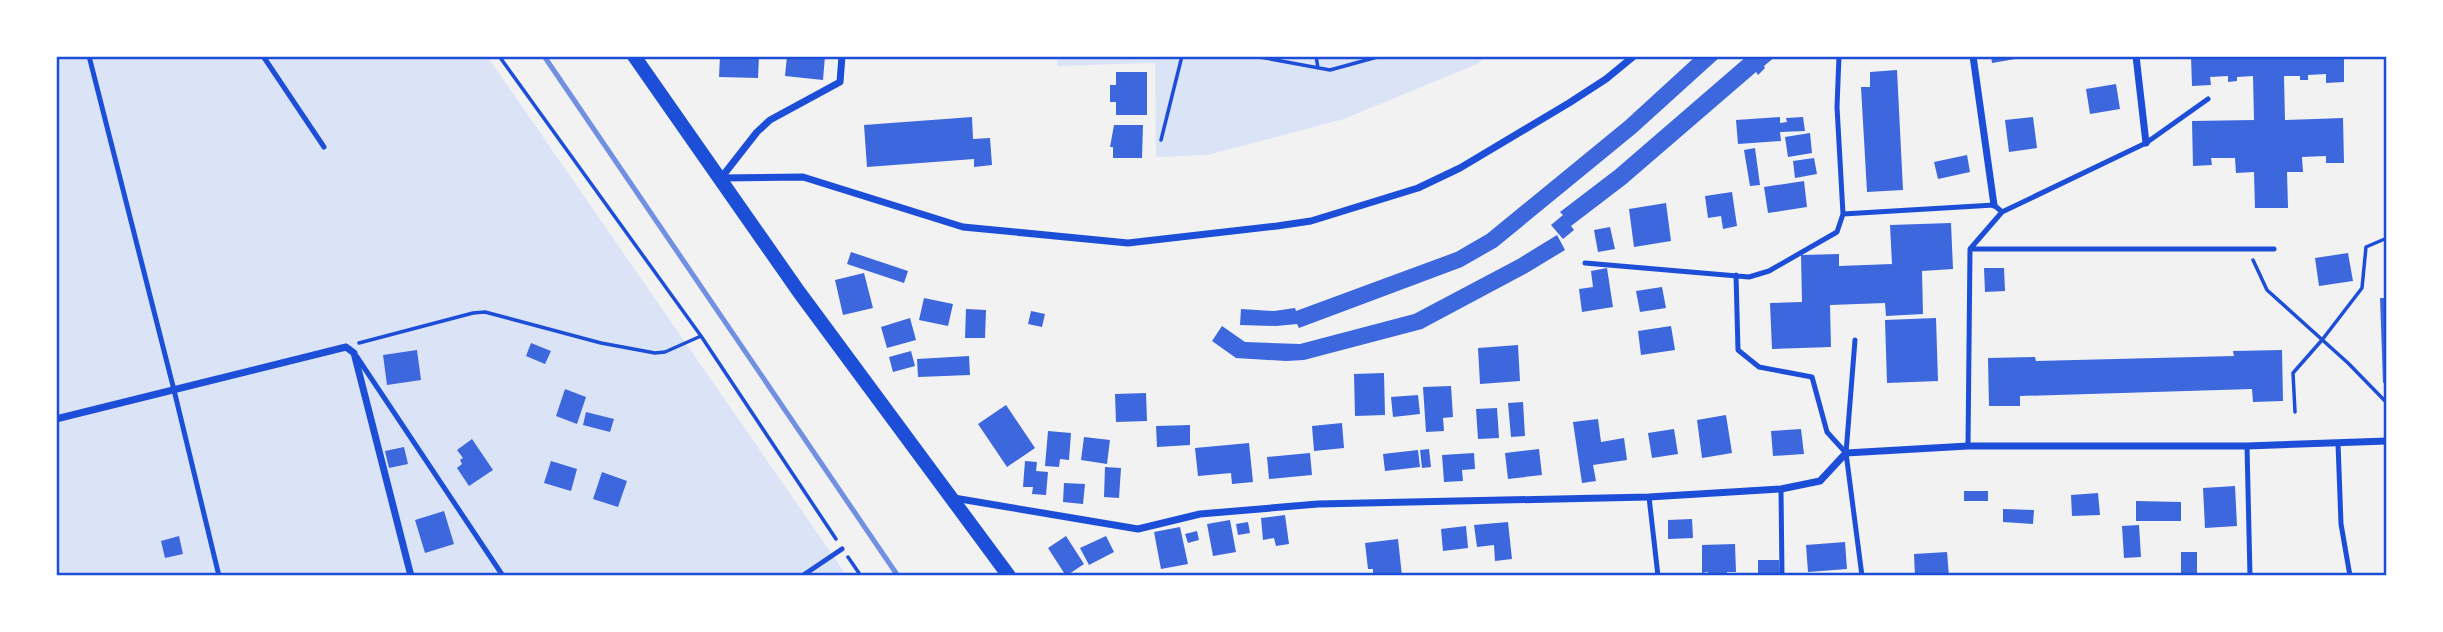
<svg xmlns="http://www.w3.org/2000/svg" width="2443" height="632" font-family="'PT Sans Narrow',sans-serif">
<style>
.green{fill:#dbe4f7}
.building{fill:#3d67dc}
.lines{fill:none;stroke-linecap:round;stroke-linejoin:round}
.path{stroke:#1d4ed8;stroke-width:3.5}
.service{stroke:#1d4ed8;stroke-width:5}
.minor{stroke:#1d4ed8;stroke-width:7}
.secondary{stroke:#1d4ed8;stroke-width:14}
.rail{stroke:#7290e2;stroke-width:5}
.neatline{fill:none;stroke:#1d4ed8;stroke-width:2.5}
</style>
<rect width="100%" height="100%" fill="#f2f2f2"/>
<path class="green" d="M56,56H487L847,576H56Z
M1057,56H1489L1477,64L1344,119L1208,155L1156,157L1155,63L1057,66Z"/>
<path class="building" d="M720,56H759L758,78L719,77Z
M787,56H825L823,80L785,76Z
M1696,56H1721L1636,133L1497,247L1462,267L1299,328L1297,324L1276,326L1240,325L1241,309L1274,311L1295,308L1296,311L1456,252L1487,234L1625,121Z
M1747,56H1776L1764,66L1765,68L1758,75L1756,72L1626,184L1571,226L1574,230L1563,239L1551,225L1563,215L1560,212L1615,170Z
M1991,56H2027V57L1992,63Z
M2191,56H2344V82L2326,83V74L2308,75V80H2300V76H2284L2285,120L2343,118L2344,163H2326V156L2302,157L2303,172H2287L2288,208H2255L2254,172L2236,173L2235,158H2211L2212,165L2193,166L2192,121L2254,120L2253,76L2237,77V81L2228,82V76L2210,77L2211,85L2192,86Z
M1897,70L1903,190L1867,192L1861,87H1870V72Z
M1116,72H1147V115H1116V102H1110V85H1116Z
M2116,84L2120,109L2090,114L2086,89Z
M972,117L973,139L990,138L992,165L974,167V159L867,167L864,125Z
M1780,117V123L1787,122L1786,118L1803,117L1805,131L1780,132L1781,141L1738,144L1736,120Z
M2033,117L2037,148L2009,152L2005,120Z
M1114,125H1143L1142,158H1113V147H1110Z
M1810,133L1812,153L1788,157L1785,137Z
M1755,148L1760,185L1750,186L1744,150Z
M1967,155L1970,172L1938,179L1934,162Z
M1814,158L1817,174L1795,178L1793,161Z
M1804,181L1807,207L1768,213L1764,187Z
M1732,192L1737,226L1723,229L1721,216L1708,218L1705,196Z
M1666,203L1671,241L1634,247L1629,209Z
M1951,223L1953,269L1922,271L1923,314L1886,316L1885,303L1830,305L1831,347L1772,349L1770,303L1802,302L1801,255L1839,254V266L1892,264L1890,225Z
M1610,227L1615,249L1598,252L1594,230Z
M1557,235L1565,250L1527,273L1422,329L1304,360L1286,361L1236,358L1212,341L1222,326L1245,342L1300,344L1414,314L1518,259Z
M851,252L908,271L904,283L847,264Z
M2348,253L2353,281L2319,286L2315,258Z
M1607,268L1613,307L1582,312L1579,289L1593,287L1591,271Z
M1984,268H2004L2005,291L1985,292Z
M2384,271H2387V382L2383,383L2380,298H2385Z
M864,273L873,308L843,315L835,280Z
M1662,287L1666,308L1640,312L1636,291Z
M924,298L953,304L948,326L919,320Z
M966,309L986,310L985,338H965Z
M1031,311L1045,314L1042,327L1028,324Z
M910,318L916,340L887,348L881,327Z
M1936,318L1938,381L1887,383L1885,320Z
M1671,326L1675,350L1641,355L1638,331Z
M531,343L551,351L545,364L526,356Z
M1518,345L1520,381L1480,384L1478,348Z
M417,350L421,380L387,385L383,355Z
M2282,350L2283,401L2253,402L2252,389L2020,396V406H1989L1988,358L2035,357L2036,361L2234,356L2233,351Z
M911,351L915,366L893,372L889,357Z
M969,356L970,375L918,377L917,359Z
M1384,373L1385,415L1355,416L1354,374Z
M1451,386L1453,417L1443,418L1444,431L1426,432L1423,387Z
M565,389L586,397L577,424L556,416Z
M1146,393L1147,421L1116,422L1115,394Z
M1418,395L1420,414L1393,417L1391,397Z
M1523,402L1525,436L1511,437L1508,403Z
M1006,405L1035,448L1007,467L978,424Z
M1497,408L1499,438L1478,439L1476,409Z
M586,412L614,419L610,432L583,425Z
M1726,415L1732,453L1702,458L1697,420Z
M1598,419L1601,442L1624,438L1627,460L1593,465L1596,481L1582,483L1573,422Z
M1342,423L1344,448L1314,451L1312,426Z
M1190,425V445L1157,447L1156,426Z
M1674,429L1678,454L1652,458L1648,433Z
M1801,429L1804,454L1773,456L1771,431Z
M1048,431L1071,433L1069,460L1060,459L1059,467L1045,466Z
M1084,437L1110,440L1107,464L1081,460Z
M472,439L493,470L469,486L457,468L462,464L460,460L463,458L457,450Z
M1249,443L1253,482L1232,484L1231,473L1198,476L1195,448Z
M404,447L408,464L389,468L385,451Z
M1429,449L1431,467L1422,468L1420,450Z
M1539,449L1542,475L1508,479L1505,453Z
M1418,450L1420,467L1385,471L1383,454Z
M1310,453L1312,475L1269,479L1267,457Z
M1474,453L1475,469L1462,470L1463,481L1444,482L1442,455Z
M551,461L577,469L571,491L544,483Z
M1025,461L1037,462L1036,471L1048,472L1046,495L1032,494L1033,487H1023Z
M1105,467L1121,468L1119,498L1104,497Z
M602,472L627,481L618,507L593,499Z
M1064,483L1085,484L1083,504L1063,502Z
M2235,486L2237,526L2205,528L2203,488Z
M1964,491H1988V501H1964Z
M2098,493L2100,515L2072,516L2071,495Z
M2136,501L2181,502V521H2136Z
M2003,509L2034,510L2033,524L2003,522Z
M444,511L454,544L425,553L415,520Z
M1285,515L1289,544L1276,546L1274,538L1263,540L1261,518Z
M1692,519L1693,538L1668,539V520Z
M1230,520L1236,552L1213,556L1207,524Z
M1248,522L1250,533L1238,535L1236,524Z
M1508,522L1512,559L1495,561L1494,545L1477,547L1474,525Z
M2139,525L2141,557L2124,558L2122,526Z
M1466,526L1468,548L1443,551L1441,529Z
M1180,527L1188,564L1161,569L1154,532Z
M1197,531L1199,540L1188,543L1185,534Z
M179,536L183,554L165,558L161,541Z
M1066,536L1084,564L1066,576L1048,548Z
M1106,536L1114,552L1089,565L1080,548Z
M1398,539L1402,576H1373V569H1368L1365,543Z
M1845,542L1847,569L1808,572L1806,545Z
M1735,544L1736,572H1727V576H1708V572L1702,573V545Z
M1947,552L1949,576H1915L1914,554Z
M2181,552H2197V575L2181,574Z
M1758,560H1779L1780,576H1758Z"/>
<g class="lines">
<path class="path" d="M499,56L701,336L836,539
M1254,56L1330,70L1381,56
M1316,56L1318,68
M1161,140L1182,56
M2253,260L2267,290L2348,363L2387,403
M359,343L473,313L485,312L601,343L655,353L665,352L701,336
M2295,412L2293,373L2322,340L2362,288L2366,247L2387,238
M848,557L861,576"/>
<path class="service" d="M89,56L174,390L219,576
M263,56L324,147
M1843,214L1994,205L2002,212L2146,143L2208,99
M1970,249H2274
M1585,263L1749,277L1769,271L1837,232L1843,214L1837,107L1839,56
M1736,275L1738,350L1759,367L1812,377L1827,432L1846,453
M1855,340L1846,453L1862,576
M357,357L503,576
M2338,443L2341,524L2350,576
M1968,446L1970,249L2002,212
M2247,446L2250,576
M1781,489L1782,576
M1649,497L1658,576
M802,576L842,549"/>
<path class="minor" d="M1973,56L1994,205
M2136,56L2146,143
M721,178L803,177L963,227L1128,243L1277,226L1311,221L1418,188L1460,168L1569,103L1606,79L1634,56
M721,178L757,132L770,120L840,82L842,56
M56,419L346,347L354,353L411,576
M954,498L1138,529L1200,514L1318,504L1649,497L1781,489L1820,481L1846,453L1968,446H2247L2387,441"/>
<path class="secondary" d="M634,56L799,292L1009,576"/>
<path class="rail" d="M544,56L898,576"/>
</g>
<rect width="2443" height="632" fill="none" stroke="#ffffff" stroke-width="116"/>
<rect x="58" y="58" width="2327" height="516" class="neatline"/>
</svg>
